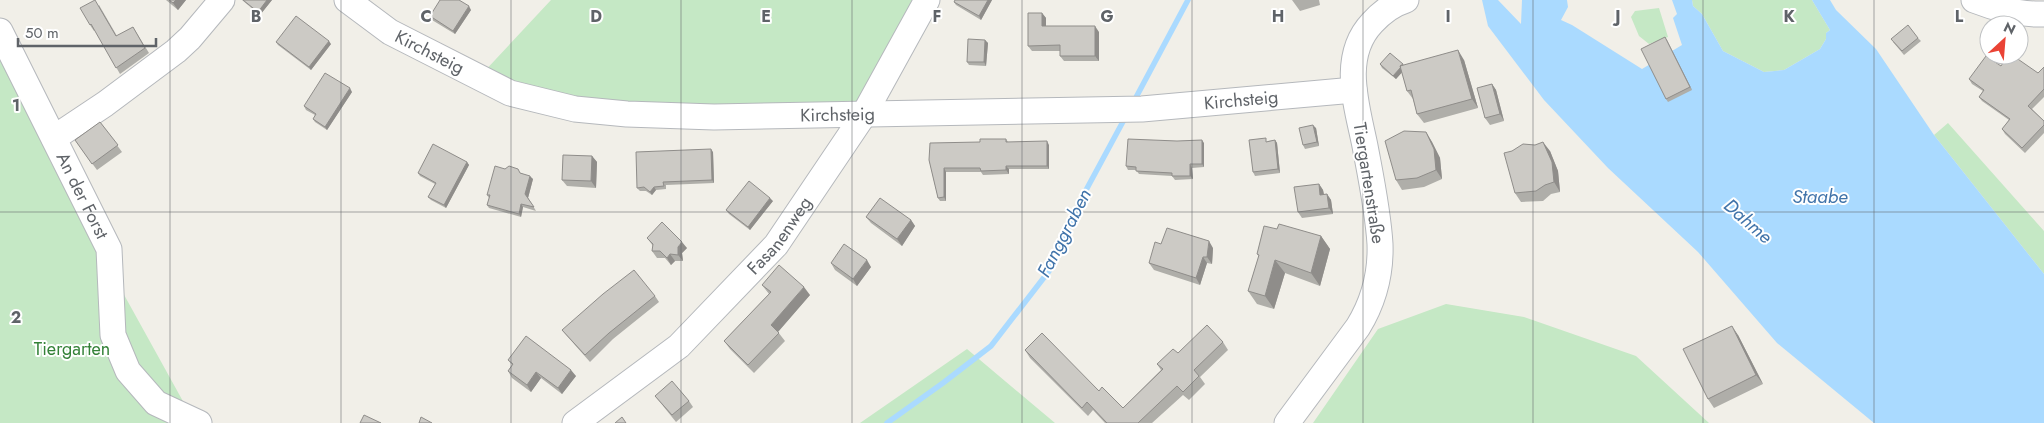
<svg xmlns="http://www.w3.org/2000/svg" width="2044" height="423" font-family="Jost,sans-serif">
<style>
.green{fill:#c5e8c5}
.water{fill:#aadaff}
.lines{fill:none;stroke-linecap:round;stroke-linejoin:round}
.stream{stroke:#aadaff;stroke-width:5.5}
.minor-casing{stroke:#b5b8bc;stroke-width:27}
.minor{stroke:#fff;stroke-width:25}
.wall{fill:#afaea9}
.shaded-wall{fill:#8f8d8a}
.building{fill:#cccac5;stroke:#8f8d8a}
.grid{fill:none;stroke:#5f6368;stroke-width:1;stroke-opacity:0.55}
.labels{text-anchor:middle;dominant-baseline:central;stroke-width:4;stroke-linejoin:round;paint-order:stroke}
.street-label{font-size:18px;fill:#5f6368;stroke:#fff}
.park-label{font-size:18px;fill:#348238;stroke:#fff}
.water-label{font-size:19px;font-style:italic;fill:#4174aa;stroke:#fff}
.grid-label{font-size:16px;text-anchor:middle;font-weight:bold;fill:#5f6368;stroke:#fff;stroke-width:4;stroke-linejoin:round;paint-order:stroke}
</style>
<rect width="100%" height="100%" fill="#f1efe8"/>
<path class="green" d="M551,0H917L860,101L838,106L603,105L481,75Z
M1692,0H1812L1830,30L1826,33V39L1820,49L1784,70L1764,72L1723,51L1702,14L1693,6Z
M1659,8L1668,37L1649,44L1639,36L1631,17L1635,11Z
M0,38L29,98L50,161L195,423H0Z
M1948,123L2044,231V274L1934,135Z
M1446,304L1524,317L1636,356L1709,423H1313L1378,329Z
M967,349L1055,423H860Z"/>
<path class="water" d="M1482,0H1498L1521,24L1522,0H1567L1568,7L1561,20L1572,25L1642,69L1682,45L1673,18L1677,14L1672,0H1692L1693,6L1702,14L1723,51L1764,72L1784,70L1820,49L1826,39V33L1830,30L1812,0H1830L1836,10L1876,49L1934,135L2044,274V423H1874L1777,343L1698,252L1608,168L1544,100L1488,26Z"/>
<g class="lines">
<path class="stream" d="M1133,103L1188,0
M887,423L943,383L991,346L1049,271L1085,192L1126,116"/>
<g class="minor-casing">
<g id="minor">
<path id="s1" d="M347,0L390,32L510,93L575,109L627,114L714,117L1142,109L1354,90"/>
<path d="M1974,0C1997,9 2019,15 2044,14"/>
<path id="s2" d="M0,31L109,249L113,335L128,371L156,403L199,423"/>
<path d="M54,138L105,104L176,51L190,38L222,0"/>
<path id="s3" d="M575,423L679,346L776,245L863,116L927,0"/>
<path d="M1287,423L1358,327C1374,301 1381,273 1380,244C1378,211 1371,178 1365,146C1357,106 1340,57 1372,23C1381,13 1393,4 1406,0"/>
</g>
</g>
<use href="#minor" class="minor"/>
</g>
<path class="wall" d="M166,0H186L178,10Z
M242,0H272L260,15Z
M955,0H992L981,20L956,5L954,2Z
M1292,0H1319L1320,5L1300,11Z
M99,5L117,36L133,27L149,53L120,74L95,30L94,31L90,25Z
M471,10L455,34L432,20L430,16Z
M1042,13L1046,18V26L1099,32V61H1064L1060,56V51H1032L1028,46Z
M1665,37L1692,90L1668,102L1666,99Z
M1918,38L1921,41L1904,55L1893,42Z
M985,40L988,43L986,66L969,65L967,62Z
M276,42L331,44L311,70L278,45Z
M1464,60L1478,108L1424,123L1417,114L1413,99L1407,91L1402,72L1396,79L1382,68L1380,64L1404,65Z
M2001,66L2038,73L2044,67V97L2032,109L2044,121V133L2025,153L2005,134L2002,129L2009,120L1982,101L1979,97L1983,91L1972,84L1969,79Z
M1492,84L1496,90L1504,121L1490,125L1485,118Z
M352,92L327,130L315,122L313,119L315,115L306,110L304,106Z
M100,122L122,152L97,170L75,140Z
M1316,128L1319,146L1305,149L1303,145Z
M1426,132L1432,142L1440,158L1442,179L1424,187L1402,190L1396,180Z
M1006,139L1008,142L1049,145V169H1009V174L983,175L981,172H946V201H940L938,198L929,160Z
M1275,140L1277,143L1280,173L1255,176L1253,172L1268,141Z
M1204,143V167L1192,168L1193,179L1175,180L1172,176L1139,174L1136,170H1128L1126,166Z
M1550,151L1558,171L1560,192L1551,194L1543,201L1521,202L1515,193Z
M713,152L714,183L666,185V189L656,190L652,195L646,191H640L637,188Z
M592,156L597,162L596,188L567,186L562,180Z
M467,162L469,165L446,208L431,200L428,197L435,184L420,176L418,173Z
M521,173L533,179L528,198L536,211L523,207L521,217L489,208L487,205L489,198L487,195Z
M1319,184L1323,190L1324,194H1327L1331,200L1333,214L1302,218L1298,212Z
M773,201L750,230L729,214L726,210Z
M866,217L911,220L915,226L902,246L871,223Z
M1277,229L1321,236L1330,249L1320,286L1285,273L1274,309L1257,304L1248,291L1259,256L1257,254Z
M647,238L687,248L682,253L683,261H675L671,265L665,258H657L652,251L653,246Z
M1161,244L1213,248L1212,264L1207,263L1200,285L1154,270L1149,263Z
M831,263L871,267L857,286L835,270Z
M762,285L810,295L778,332L785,341L754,373L730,349L724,341L769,294Z
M655,296L659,302L613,339L590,362L567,336L562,330Z
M1738,335L1763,384L1714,408L1708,399Z
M1223,342L1228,350L1200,377L1205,384L1189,400L1183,395L1152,423H1105L1093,410L1088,416L1030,358L1025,350L1099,391L1123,408L1161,370L1157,364L1178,353Z
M508,360L576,376L562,394L541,378L531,392L512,378L508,371L512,365Z
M655,396L689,401L693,407L676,422Z"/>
<path class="shaded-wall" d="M176,0H186L178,10L173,3Z
M267,0H272L260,15L258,12Z
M988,0H992L981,20L979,16Z
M469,6L471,10L455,34L453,31Z
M1042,13L1046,18V32L1042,26Z
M1095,26L1099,32V61L1095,56Z
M1665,37L1667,40L1692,90L1690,87Z
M985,40L988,43L986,66L984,62Z
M329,41L331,44L311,70L309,67Z
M1458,50L1464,60L1478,108L1472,99Z
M1403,64L1406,68L1396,79L1393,76Z
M1492,84L1496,90L1504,121L1500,114Z
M350,88L352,92L327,130L325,127Z
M1313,125L1316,128L1319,146L1317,142Z
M1426,132L1432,142L1440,158L1442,179L1436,170Z
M1202,140L1204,143V167L1202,164Z
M1275,140L1277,143L1280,173L1278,169Z
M1047,141L1049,145V169L1047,166Z
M1543,142L1550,151L1558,171L1560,192L1554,182Z
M711,149L713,152L714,183L712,180Z
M592,156L597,162L596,188L591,181Z
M467,162L469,165L446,208L444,205Z
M1190,164L1192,168L1193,179L1190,176Z
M1006,166L1009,169V174L1006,170Z
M944,168L946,172V201L944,197Z
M530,176L533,179L528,198L536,211L525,194Z
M1319,184L1323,190L1325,201L1320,195Z
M654,187L656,190L652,195L650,192Z
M1327,194L1331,200L1333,214L1329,208Z
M770,198L773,201L750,230L748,227Z
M521,204L523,207L521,217L519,214Z
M911,220L915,226L902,246L897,239Z
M1321,236L1330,249L1320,286L1311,273Z
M1209,241L1213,248L1212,264L1207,257Z
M682,242L687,248L682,253L683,261L678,255V247Z
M670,254L675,261L671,265L667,258Z
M1203,257L1207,263L1200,285L1196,278Z
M867,260L871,267L857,286L853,279Z
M1275,260L1285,273L1274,309L1265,296Z
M804,287L810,295L777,333L771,325Z
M1732,326L1738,335L1763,384L1756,375Z
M571,370L576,376L562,394L558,388Z
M536,372L541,378L531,392L527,385Z"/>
<path class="building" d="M95,0L116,36L133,27L145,48L116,68L91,24L90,25L80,8Z
M169,0H176L173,3Z
M243,0H267L258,12Z
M440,0H459L469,6L453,31L430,16Z
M955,0H988L979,16L954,2Z
M1028,13H1042V26H1095V56H1060V45L1028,46Z
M296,16L329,41L309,67L276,42Z
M1908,25L1918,38L1902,51L1891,39Z
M1665,37L1690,87L1666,99L1641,49Z
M968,39L985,40L984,62H967Z
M1458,50L1472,99L1417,114L1411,90L1407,91L1400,66Z
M1390,53L1403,64L1400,66L1401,67L1393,76L1380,64Z
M2008,55H2012L2038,73L2044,67V89L2028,106L2044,121V125L2022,148L2002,129L2010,119L1979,97L1984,90L1969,79L1986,56L2001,66Z
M325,73L350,88L325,127L313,119L316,114L304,106Z
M1492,84L1500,114L1485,118L1477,88Z
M100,122L118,145L92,164L75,140Z
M1313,125L1317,142L1303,145L1299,128Z
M1404,131L1426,132L1434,149L1436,170L1417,178L1396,180L1385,141Z
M1266,138V142L1275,140L1278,169L1253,172L1249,140Z
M980,139H1006V142L1047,141V166H1006V170L981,171L980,168H944V197L938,198L929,160L930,143L980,142Z
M1128,139L1177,141L1202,140V164H1190V176H1172V173L1136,171V167L1126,166Z
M1543,142L1552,162L1554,182L1545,185L1536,191L1515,193L1504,153L1512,151L1523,144L1535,145Z
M433,144L467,162L444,205L428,197L436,183L418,173Z
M711,149L712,180L663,182L664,186L654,187L650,192L644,187L637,188L636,152Z
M563,155L592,156L591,181L562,180Z
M495,166L505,169L509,166L518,169L520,173L530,176L525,194L534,207L521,204L519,214L487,205L490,195H487Z
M749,181L770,198L748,227L726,210Z
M1319,184L1320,195L1327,194L1329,208L1298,212L1294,187Z
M880,198L911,220L897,239L866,217Z
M662,222L682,242L678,247V255L670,254L667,258L660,251H652L653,244L647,238Z
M1279,224L1321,236L1311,273L1275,260L1265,296L1248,291L1259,255L1257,254L1264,226L1277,229Z
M1167,228L1209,241L1207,257H1203L1196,278L1149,263L1155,242L1161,244Z
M844,244L867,260L853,279L831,263Z
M779,265L804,287L771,325L779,333L748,365L724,341L771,292L762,285Z
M634,270L655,296L609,333L585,355L562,330L603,294Z
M1207,325L1223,342L1194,370L1199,376L1183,392L1177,386L1138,423H1107L1087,402L1082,408L1025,350L1042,333L1099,391L1102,387L1123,408L1163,369L1157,364L1173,349L1178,353Z
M1732,326L1756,375L1708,399L1683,349Z
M526,336L571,370L558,388L536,372L527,385L508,371L513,364L508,360Z
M672,381L689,401L672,415L655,396Z
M364,415L381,423H360Z
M421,417L432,423H419Z
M622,417L626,423H615Z"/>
<path class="grid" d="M170,0V423M341,0V423M511,0V423M681,0V423M852,0V423M1022,0V423M1192,0V423M1363,0V423M1533,0V423M1703,0V423M1874,0V423M0,212H2044"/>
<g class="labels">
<g class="street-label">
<text stroke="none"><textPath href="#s1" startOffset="98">Kirchsteig</textPath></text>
<text stroke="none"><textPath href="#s1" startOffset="922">Kirchsteig</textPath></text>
<text stroke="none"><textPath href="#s1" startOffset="518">Kirchsteig</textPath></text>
<text transform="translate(1369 183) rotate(81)">Tiergartenstraße</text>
<text stroke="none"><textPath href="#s2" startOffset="184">An der Forst</textPath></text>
<text stroke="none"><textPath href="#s3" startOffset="279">Fasanenweg</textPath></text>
</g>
<g class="park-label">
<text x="72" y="349">Tiergarten</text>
</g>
<g class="water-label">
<text x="1820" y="196">Staabe</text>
<text transform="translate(1748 221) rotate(41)">Dahme</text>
<text transform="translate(1064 233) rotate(-63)">Fanggraben</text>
</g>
</g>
<g class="grid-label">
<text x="256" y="22">B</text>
<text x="426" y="22">C</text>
<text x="596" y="22">D</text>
<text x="766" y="22">E</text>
<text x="937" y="22">F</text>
<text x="1107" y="22">G</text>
<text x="1278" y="22">H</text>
<text x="1448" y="22">I</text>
<text x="1618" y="22">J</text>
<text x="1789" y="22">K</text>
<text x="1959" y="22">L</text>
<text x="16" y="111">1</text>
<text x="16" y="323">2</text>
</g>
<g transform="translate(2004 40) rotate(26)"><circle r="24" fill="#ffffff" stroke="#bfc1c3"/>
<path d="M0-4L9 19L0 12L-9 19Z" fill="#ea4335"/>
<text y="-8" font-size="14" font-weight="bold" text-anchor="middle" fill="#5f6368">N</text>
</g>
<path d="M18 38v8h138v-8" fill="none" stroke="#5f6368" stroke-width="2.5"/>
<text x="25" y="38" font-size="15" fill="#5f6368" stroke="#ffffff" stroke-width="4" paint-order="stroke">50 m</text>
</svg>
